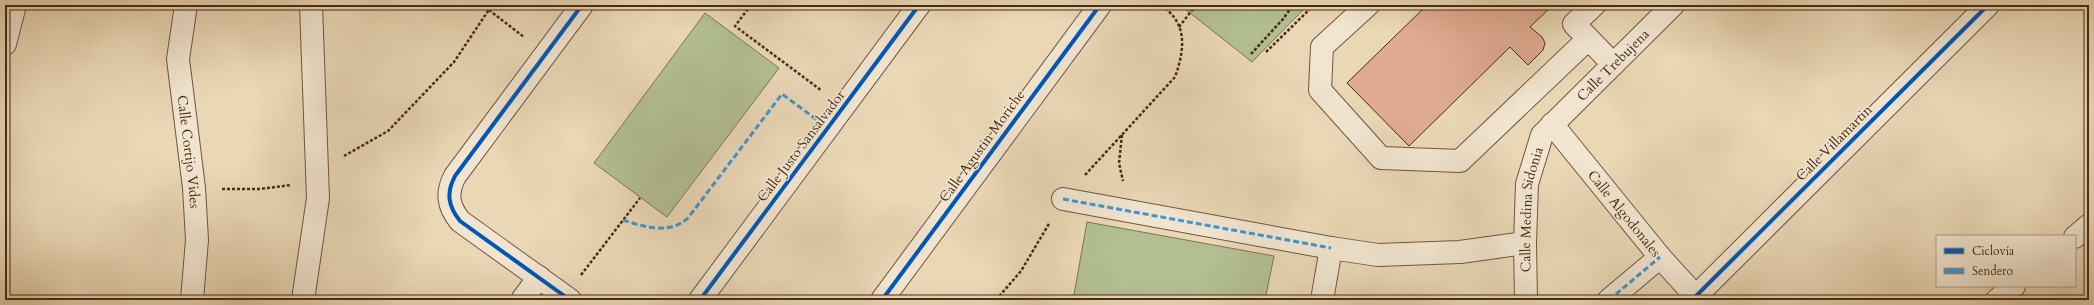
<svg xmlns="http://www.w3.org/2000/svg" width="2094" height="305" font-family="Cardo,serif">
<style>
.green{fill:#b2bf92;stroke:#7c7554}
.building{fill:#e0ab93;stroke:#472b15}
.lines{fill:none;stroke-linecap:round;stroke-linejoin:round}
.minor-casing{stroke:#70563d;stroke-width:24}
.path{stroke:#472b15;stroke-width:2.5;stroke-dasharray:3 2;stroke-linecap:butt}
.minor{stroke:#f1e5d0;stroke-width:22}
.quiet{stroke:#4096d3;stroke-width:3;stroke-dasharray:6 3;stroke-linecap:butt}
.cycleway-casing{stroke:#f1e5d0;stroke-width:6}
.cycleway{stroke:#0057b8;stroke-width:4}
.labels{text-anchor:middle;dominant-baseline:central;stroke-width:3;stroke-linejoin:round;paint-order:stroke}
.street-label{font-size:14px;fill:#472b15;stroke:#f1e5d0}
</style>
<rect width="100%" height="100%" fill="#ead7b6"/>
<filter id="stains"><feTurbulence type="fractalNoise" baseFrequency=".005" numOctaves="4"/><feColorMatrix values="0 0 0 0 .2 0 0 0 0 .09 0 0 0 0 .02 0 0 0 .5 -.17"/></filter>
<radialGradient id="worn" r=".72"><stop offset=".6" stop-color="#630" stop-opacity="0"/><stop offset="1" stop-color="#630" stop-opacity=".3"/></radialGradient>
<path class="green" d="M1180,5H1308L1252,62Z
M705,13L779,68L667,217L594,163Z
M1087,222L1274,256L1265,300H1073Z"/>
<path class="building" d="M1427,5H1553L1530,27L1542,37L1545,43L1543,50L1528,65L1510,47L1409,146L1347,83Z"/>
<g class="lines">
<g class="minor-casing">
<g id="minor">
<path id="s1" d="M186,5L178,59L194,188L197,240L192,300"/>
<path d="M1368,5L1322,47L1320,90L1381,158L1460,161L1588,39"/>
<path d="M1594,5L1574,24L1613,64"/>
<path d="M5,44L15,5"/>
<path id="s2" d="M1552,124L1660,257L1699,300"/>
<path d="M1063,199L1331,248"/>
<path d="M2075,237L2089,225"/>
<path d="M1696,296L1988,5"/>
<path d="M303,300L318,198L311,5"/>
<path d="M522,300L539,277"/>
<path d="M570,300L460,221C448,206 446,193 455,176L582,5"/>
<path d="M700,300L919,5"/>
<path d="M882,300L1100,5"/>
<path d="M1322,300L1331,248L1378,255L1460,252L1525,243"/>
<path id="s3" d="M1526,300L1525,243L1527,184L1542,135L1673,5"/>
<path d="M1609,300L1660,257"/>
<path d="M1997,300L2014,286"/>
</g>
</g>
<path class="path" d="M751,5L735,26L822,91
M489,10L524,37
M1179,27L1196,5
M1266,52L1314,5
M1251,54L1283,19L1293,5
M1122,135L1119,163L1123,181
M344,156L388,131L454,62L492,5
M1085,175L1175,77C1185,49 1188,22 1160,5
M222,189H260L291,185
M581,275L640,198
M996,300L1021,271L1050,222"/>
<use href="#minor" class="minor"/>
<path class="quiet" d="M1063,199L1331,248
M623,220C645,227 669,235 688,218L782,94L828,128
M1609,300L1660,257"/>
<g class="cycleway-casing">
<path id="cycleway" d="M1696,296L1988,5
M570,300L460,221C448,206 446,193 455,176L582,5
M700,300L919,5
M882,300L1100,5"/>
</g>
<use href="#cycleway" class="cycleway"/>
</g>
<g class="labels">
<g class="street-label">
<text stroke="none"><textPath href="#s3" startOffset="267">Calle Trebujena</textPath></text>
<text transform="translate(1834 143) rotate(-45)">Calle Villamartin</text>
<text transform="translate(801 146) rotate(-53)">Calle Justo Sansalvador</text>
<text transform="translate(982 146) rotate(-54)">Calle Agustin Moriche</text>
<text stroke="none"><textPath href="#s1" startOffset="148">Calle Cortijo Vides</textPath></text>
<text stroke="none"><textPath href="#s3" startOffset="91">Calle Medina Sidonia</textPath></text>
<text stroke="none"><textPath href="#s2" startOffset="115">Calle Algodonales</textPath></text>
</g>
</g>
<rect width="2094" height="305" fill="none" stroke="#ead7b6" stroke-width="20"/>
<rect x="6" y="6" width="2082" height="293" fill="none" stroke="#472b15" stroke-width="2"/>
<rect x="10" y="10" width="2074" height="285" fill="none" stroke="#472b15"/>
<rect x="1936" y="235" width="140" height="52" fill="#f1e5d0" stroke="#ad9b85"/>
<rect x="1944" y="248" width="20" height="6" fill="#0057b8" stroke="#ad9b85"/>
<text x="1972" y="255" font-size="12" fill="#472b15">Ciclovía</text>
<rect x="1944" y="268" width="20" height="6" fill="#4096d3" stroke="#ad9b85"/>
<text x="1972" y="275" font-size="12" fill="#472b15">Sendero</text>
<rect width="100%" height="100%" filter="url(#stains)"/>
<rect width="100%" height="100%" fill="url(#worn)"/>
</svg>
